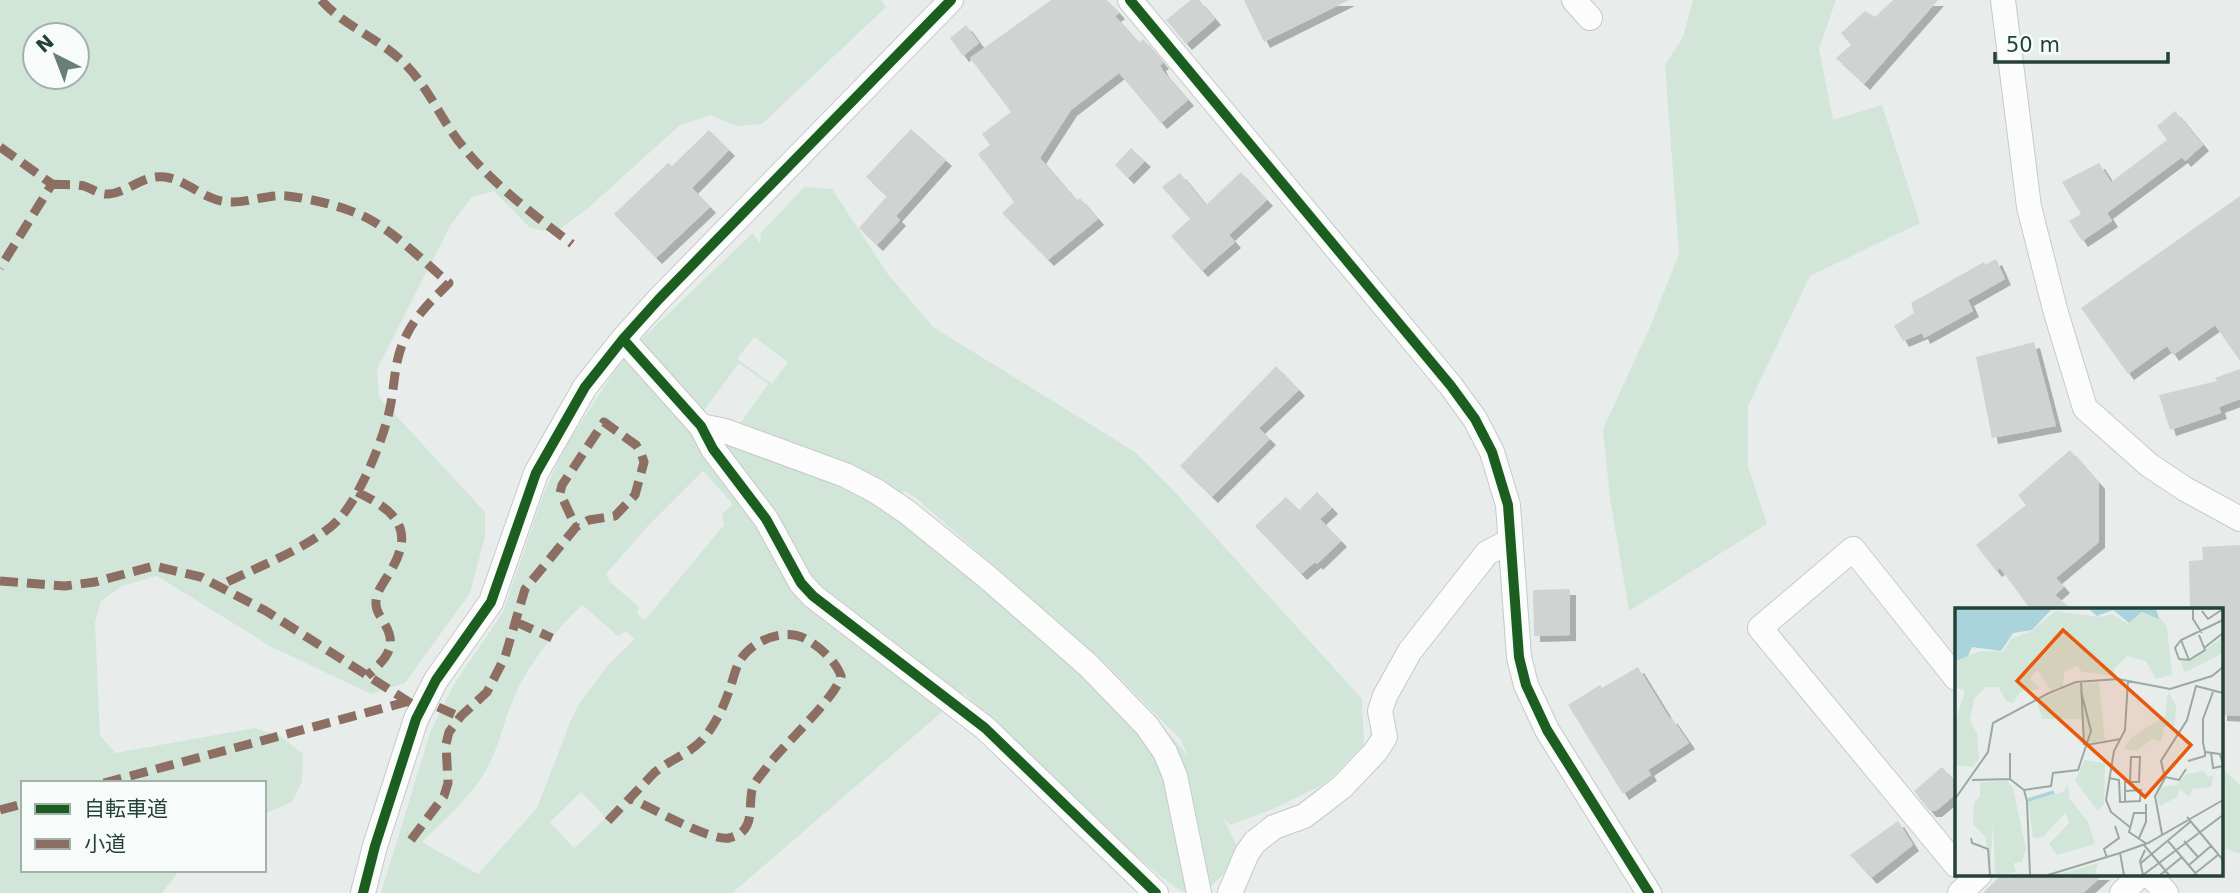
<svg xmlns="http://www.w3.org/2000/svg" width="2240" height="893" font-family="'DejaVu Sans','Noto Sans JP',sans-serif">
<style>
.green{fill:#d1e6d8;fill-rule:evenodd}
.building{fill:#cfd4d2;filter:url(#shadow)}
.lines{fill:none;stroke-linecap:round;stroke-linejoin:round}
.minor-casing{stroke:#c5cac8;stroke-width:26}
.minor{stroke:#fcfcfc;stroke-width:24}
.quiet{stroke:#8d6e63;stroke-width:9;stroke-dasharray:18 9;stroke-linecap:butt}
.cycleway-casing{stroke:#f7fbf9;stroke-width:15}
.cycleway{stroke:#1b5e20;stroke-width:10}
.inset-river{fill:none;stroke:#a9d4db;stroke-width:3.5}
.inset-road{fill:none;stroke:#9aa9a4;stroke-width:2}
.view{fill:#e8590c;fill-opacity:0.15;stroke:#e8590c;stroke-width:3.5}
.inset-edge{fill:none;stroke:#24423a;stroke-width:3.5}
</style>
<defs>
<filter id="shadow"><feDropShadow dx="6" dy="6" stdDeviation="0" flood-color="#0004"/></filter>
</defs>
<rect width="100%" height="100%" fill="#e8edeb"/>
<path class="green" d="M0,0H881L886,7L762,124L736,126L711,115L680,125L587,209L554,233L530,228L494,191L472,197L450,226L377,369L379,397L485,512V537L470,593L405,683L371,694L270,646L157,576L122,586L101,601L95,623L100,735L115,753L255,728L282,737L303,754L302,781L292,802L264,814V783H23V870H180L162,893H0ZM77,35V77H35V35Z
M1693,0H1836L1819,49L1833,120L1882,105L1920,223L1810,276L1748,406V466L1767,524L1629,611L1610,499L1603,429L1650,327L1679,254L1665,65L1683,37Z
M804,187L832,189L887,273L933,327L1135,452L1174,491L1362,699L1364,744L1326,783L1275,808L1230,825L1224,819L1239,851C1228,869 1213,893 1188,893C1162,890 995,722 964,693L732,893H381L430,733L453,686L503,612L542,498L563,450L625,355L753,233L760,244L761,233ZM754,337L788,362L772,384L737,359ZM739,363L768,384L739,425L702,413ZM703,471L733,504L722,514L724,525L645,620L637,614L639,607L610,582L606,574L647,527ZM902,490L916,498L1108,666L1181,740L1187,756L1179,745L1096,657L907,500ZM582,605L618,636L626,631L635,639L608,665L581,701L571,720L537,808L478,874L422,842C444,820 471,797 486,770C499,748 503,723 513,700C527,665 556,630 582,605ZM581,792L606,818L574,848L550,822Z
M2221,767L2240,785V854L2221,847Z"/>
<path class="building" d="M1051,0H1107L1119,13L1115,16L1139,43L1143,39L1163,63L1160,65L1163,71L1188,100L1161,123L1119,73L1071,110L1040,158L1077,201L1080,198L1098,219L1048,260L1002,213L1014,202L978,154L990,145L982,134L1011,112L970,58Z
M1191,0H1199L1215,19L1186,44L1166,20Z
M1244,0H1349L1264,42Z
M1893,0H1938L1864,84L1836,58L1851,45L1841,33L1865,11L1875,17Z
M966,25L979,43L963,56L950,38Z
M2175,111L2203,145L2185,161L2182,157L2107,213L2112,221L2082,241L2069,221L2081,214L2062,182L2099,163L2111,182L2167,140L2157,126Z
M911,129L946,160L896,216L900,220L877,245L859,228L887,196L866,177Z
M709,130L729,150L692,188L710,207L656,258L614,214L668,163L672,166Z
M1131,148L1145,161L1128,178L1115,165Z
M1241,172L1267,200L1229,235L1235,242L1202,271L1171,236L1190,219L1162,187L1180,173L1206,205Z
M2240,196V361L2215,325L2173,355L2167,346L2128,374L2081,308Z
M1996,259L2005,279L1968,300L1973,311L1924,338L1922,333L1903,341L1894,326L1914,313L1911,303L1984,262L1985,265Z
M2034,342L2056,426L1992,438L1976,357Z
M1276,366L1299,390L1259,428L1270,439L1212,497L1180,466Z
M2240,369V399L2219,407L2221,413L2170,430L2159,395L2217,381L2215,378Z
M2070,450L2099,483V542L2056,578L2064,587L2055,595L2072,610H2031L2000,568L1996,571L1976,545L2026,505L2018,495Z
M1317,492L1332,508L1320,519L1341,541L1317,564L1315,562L1301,574L1255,526L1286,497L1299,510Z
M2240,545V716L2221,715V610H2190L2189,561L2203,560L2202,547Z
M1570,589V635L1534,636L1533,590Z
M1638,667L1670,719L1671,717L1689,743L1648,770L1651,775L1623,794L1568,705L1600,685L1602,688Z
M1942,767L1956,783V794L1936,811H1930L1914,791Z
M1898,821L1913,845L1871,878L1850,855Z
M2002,874H2104L2083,893H1983Z"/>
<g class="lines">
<g class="minor-casing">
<path id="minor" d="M1130,0L1451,386L1475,419L1492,452L1508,505L1519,657L1526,685L1547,730L1649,893
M1574,0L1590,18
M2003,0L2029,207L2056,313L2085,408L2149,465L2185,489L2240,519
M623,339L701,426L713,449L766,519L801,583L813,596L985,728L1156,893
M701,426L725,431L845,475L876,491L907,512L986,576L1088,665L1147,726L1165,752L1175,776L1199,893
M1956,678L1853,549L1760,628L1956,865
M2149,874L2166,893
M363,893L375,846L416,719L436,680L491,602L536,473L585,387L623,339L659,299L951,0
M1230,893L1247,853L1255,842L1274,827L1304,816L1320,804L1343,786L1376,751L1385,737L1380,711L1385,696L1410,651L1487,553L1510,541
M1960,893L1980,874
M2122,893L2141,874"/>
</g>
<use href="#minor" class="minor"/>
<path class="quiet" d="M321,0C345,27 381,39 406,65C430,90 442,122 464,148C494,185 534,215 572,244
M0,147L52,184L0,268
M52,184C62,185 74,184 84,186C93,189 100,195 109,194C129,192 143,174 165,177C188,180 204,201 229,202C248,203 267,194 287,196C314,199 346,207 369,219C398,235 424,262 449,283C433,299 416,315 406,336C394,359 395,384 390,408C384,438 360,497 339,519C313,547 254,568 219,586
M357,492C396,511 416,529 390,572C385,581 377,590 376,601C375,609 379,614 383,621C399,646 387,658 367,676
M0,581L65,586L95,582L154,566L201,577L266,611L412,704
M516,622L552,638
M438,707L460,717
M104,783L406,702
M0,810L23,804
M608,821L654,773C669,760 689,754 702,740C715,726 724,706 730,688C733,680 735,670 739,662C751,641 782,628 804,638C818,645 836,661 841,676C836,698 783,745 767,767C762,774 754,782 752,790C748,809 756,832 729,838C711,842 650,807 630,798
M411,840L444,796L448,783L446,744L449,732L461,716L487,692L505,657L525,589L576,527L589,520L615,516L635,495L644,462L641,453L636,445L604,422L562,485L560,493L576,527"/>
<g class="cycleway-casing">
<path id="cycleway" d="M1130,0L1451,386L1475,419L1492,452L1508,505L1519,657L1526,685L1547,730L1649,893
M623,339L701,426L713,449L766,519L801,583L813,596L985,728L1156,893
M363,893L375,846L416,719L436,680L491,602L536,473L585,387L623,339L659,299L951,0"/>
</g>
<use href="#cycleway" class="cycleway"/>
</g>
<g transform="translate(1955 608)">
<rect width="268" height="268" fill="#e8edeb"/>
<path d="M101,3L144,9L157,6L173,16L187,5L203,8L212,18L217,67L201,71L191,53L172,48L159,61L158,68L127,64L122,58L109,64L108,78L96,82L82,62L75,71L86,81L66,83L58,95L52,94L43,79H31L19,91L15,113L22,125L24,151L18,159L0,157V115L10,83L0,79V52L26,43L48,44L56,31L75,24ZM268,29V45L230,64L225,53L233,54ZM144,74L150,132L130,135L127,111H87L82,93L117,77ZM213,84L221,97L220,118L209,119L206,134L197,131L182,143L169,141L177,129L210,108ZM130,152L150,155L149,196L143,203L120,173ZM249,163L252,169L259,167L256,179L237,181L234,189L225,181L222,189L205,198L201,187L206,179L221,177L232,166ZM52,172L58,180L71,241L67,254L59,255L61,264L40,267L38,213L35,267L31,230L18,216L19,194L25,189V175ZM113,176L114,190L133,214L140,236L102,247L94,236L114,215L111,204L88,229L78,230L73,191L109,184ZM143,255L140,266L100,267L113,264Z" fill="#d1e6d8"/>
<path d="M0,0H98L77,22L58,25L46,43L17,39L13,48L0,53ZM133,0H201L204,11L187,4L174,15L158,2L142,8Z" fill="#a9d4db"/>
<path class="inset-river" d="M73,192L99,184"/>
<path class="inset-road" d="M238,0V11L247,25M247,3L253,11L268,1M244,27L250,42L234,52L224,51L220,40L226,32L268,12M226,32L234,52M249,40L268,25M173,72L170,122L159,143L151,192L156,204L176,220M126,73L129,137M258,84L248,111V135L250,144L265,146L268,156M131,137L166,131M256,144L258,160L268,158M55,145V171L69,182L72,193L75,267M233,153L250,148V144M210,169L224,172L231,161M154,170L164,172L165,194L185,193L186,182L170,183M17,172L55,171M69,182L96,178L98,165L123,162L136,123L126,83M0,191L33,144L38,115L94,85L121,74L163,71L215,81L257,68L268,59M170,193V174H184L185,149H176L175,174M191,205H179L174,224L192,236M232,209L268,252M207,226L200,188L210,170L206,153L232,112L241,78L268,85M16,230L17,235L33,241L35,267M184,230L191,214V196M213,233L242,267M229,233L243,249M189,237L214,267M190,242L185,253L188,267L268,207M152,250L149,241L164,230L160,218M186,255L235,214M234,257L256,238M93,267L165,245M169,267L165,245L193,235L268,192M205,267L227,249M238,267L263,247"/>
<path class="view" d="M108,22L236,137L190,189L62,73Z"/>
<rect width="268" height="268" class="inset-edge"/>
</g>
<rect x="21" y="781" width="245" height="91" fill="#f7fbf9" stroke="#a3b1ad" stroke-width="2"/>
<rect x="35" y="804" width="35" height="10" fill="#1b5e20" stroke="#a3b1ad" stroke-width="2"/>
<text x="84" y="816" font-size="21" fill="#24423a">自転車道</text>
<rect x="35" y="839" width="35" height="10" fill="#8d6e63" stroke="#a3b1ad" stroke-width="2"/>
<text x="84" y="851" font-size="21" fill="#24423a">小道</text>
<g transform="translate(56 56) rotate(318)"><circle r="33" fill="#f7fbf9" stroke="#a3b1ad" stroke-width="2"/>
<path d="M0-5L12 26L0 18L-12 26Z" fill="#697e78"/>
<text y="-10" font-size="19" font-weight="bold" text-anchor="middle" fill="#24423a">N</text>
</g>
<path d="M1995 52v10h173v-10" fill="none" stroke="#24423a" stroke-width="3.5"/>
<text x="2006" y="52" font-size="21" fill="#24423a" stroke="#f7fbf9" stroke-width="5" paint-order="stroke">50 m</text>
</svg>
